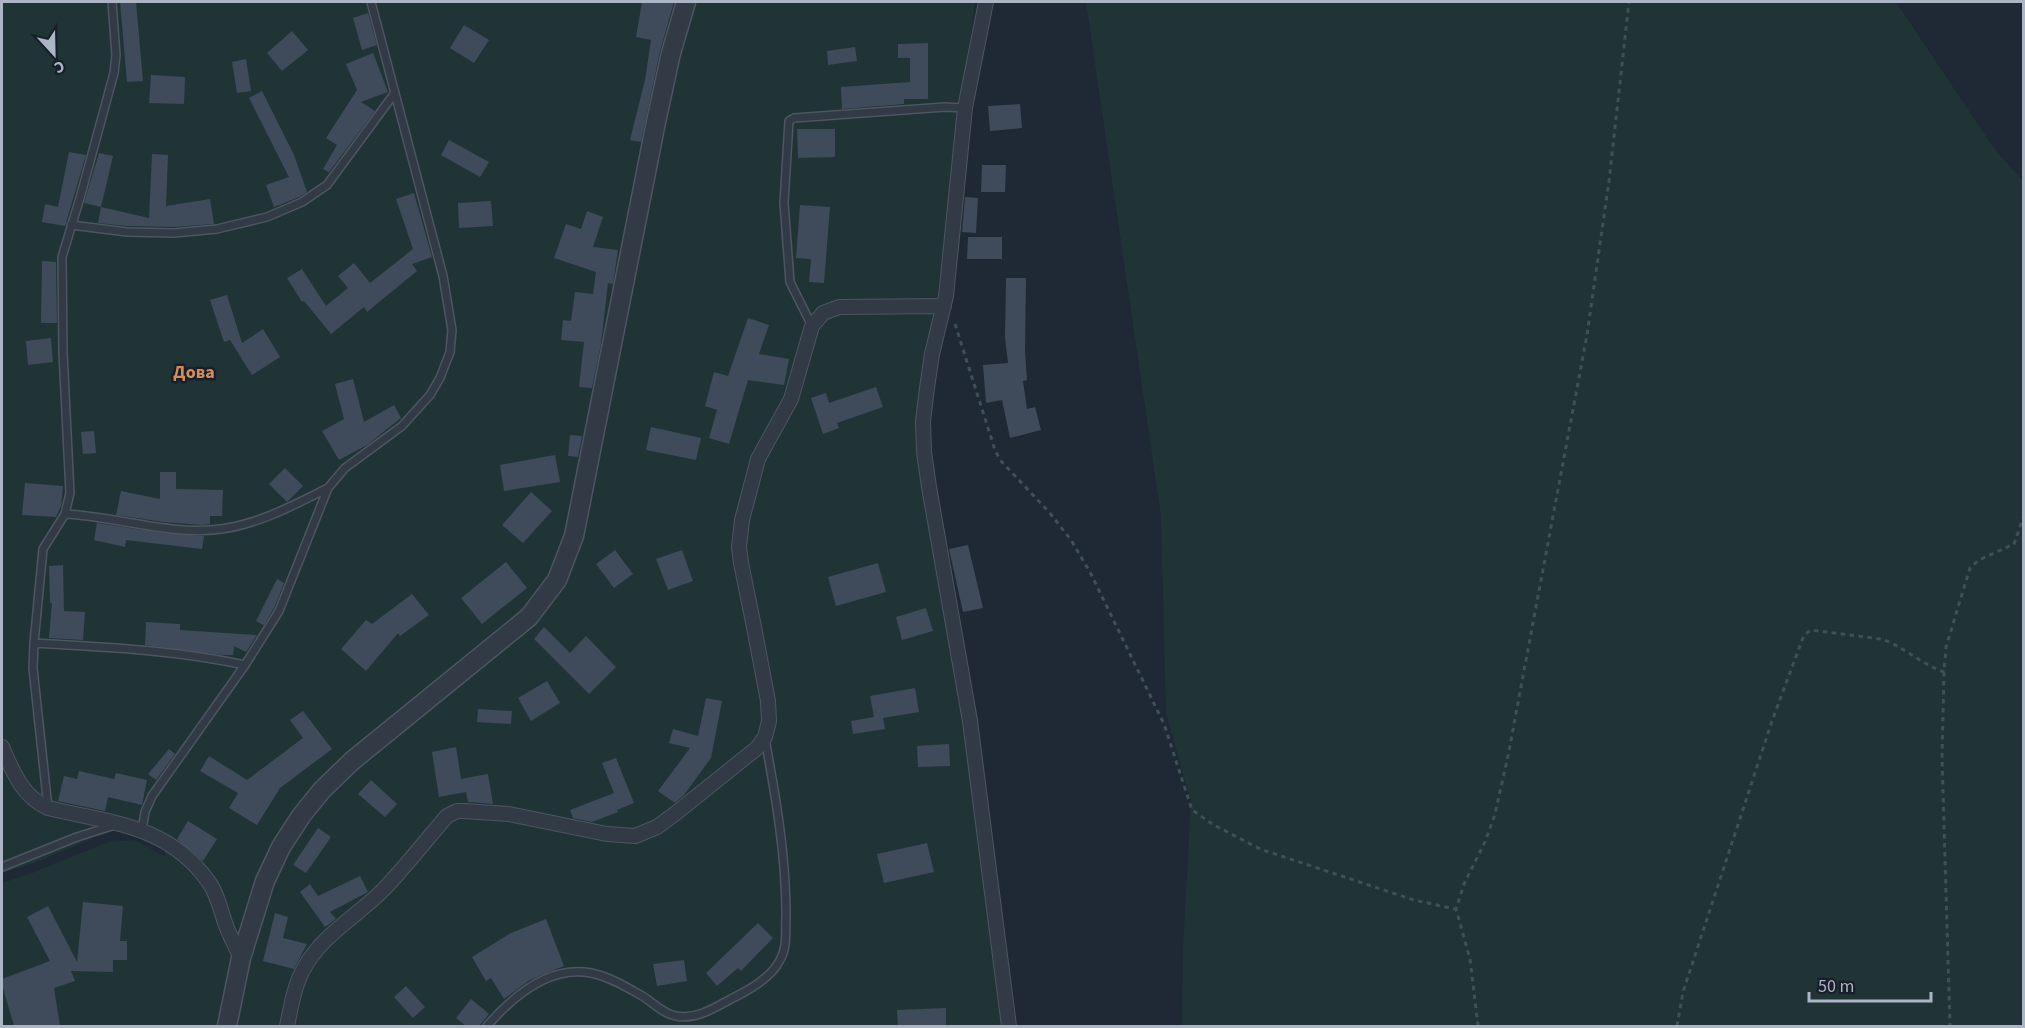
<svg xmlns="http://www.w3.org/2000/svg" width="2025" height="1028" font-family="'Source Sans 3',sans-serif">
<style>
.green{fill:#203436}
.building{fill:#3f4b5a}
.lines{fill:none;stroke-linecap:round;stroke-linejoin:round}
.service-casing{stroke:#4d5561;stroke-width:10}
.minor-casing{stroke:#4d5561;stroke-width:16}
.tertiary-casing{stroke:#4d5561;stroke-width:21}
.path{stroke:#3e5154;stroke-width:3;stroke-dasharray:4.5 4.5;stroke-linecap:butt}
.service{stroke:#323a46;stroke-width:7}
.minor{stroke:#323a46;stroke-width:14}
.tertiary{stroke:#323a46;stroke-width:18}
.labels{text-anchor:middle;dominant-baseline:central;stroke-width:5;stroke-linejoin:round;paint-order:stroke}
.quarter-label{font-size:18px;font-weight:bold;fill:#d38d57;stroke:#181f2a}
</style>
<rect width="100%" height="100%" fill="#1f2835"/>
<path class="green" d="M2,2H975L936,306L917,414L920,481L943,577L1008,1026H2V883L32,873L108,842L135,840L166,857L160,839L119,827L37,862L2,873Z
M1086,2H1896L1996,151L2023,181V1026H1182L1183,945L1191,802L1166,713L1161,516Z"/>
<path class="building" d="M120,2H136L143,81L127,82Z
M642,2H674L660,51L641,142L630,140L645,80L651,40L636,37Z
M368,13L377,45L362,50L353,18Z
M464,25L489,40L474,63L450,48Z
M292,31L308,50L282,71L267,53Z
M928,43V99H904V104L842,109L841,87L910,82V58H898V44Z
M855,47L857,61L828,65L827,51Z
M373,53L388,92L361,102L375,111L329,172L323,169L337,145L326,138L357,90L346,64Z
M246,59L251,91L237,93L232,62Z
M151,75L185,77L184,104L149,103Z
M262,91L294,155L307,192L299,197L274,207L266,185L289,177L249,98Z
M1020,104L1022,128L990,131L988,106Z
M797,129H835V157L798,158Z
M449,140L489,162L480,177L441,155Z
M69,152L86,155L65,226L42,222L45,204L58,207Z
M99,153L113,156L101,207L84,203Z
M152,154L168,155L166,206L210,199L214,224L174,227L127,226L98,223L101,207L149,218Z
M982,165H1006L1005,192H981Z
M414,193L432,257L412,264L417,271L367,312L364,307L331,334L304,301L302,302L287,278L302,269L326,306L348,288L338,276L354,263L370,283L413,249L396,199Z
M965,197L978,198L976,233L962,232Z
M491,201L493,226L459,228L458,203Z
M800,205L830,207L824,283L809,282L811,259L796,258Z
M587,211L603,217L593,247L618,250L613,284L608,283L601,344L592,388L579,387L584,342L561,340L563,320L571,321L575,292L593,294L596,272L554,258L566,224L581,229Z
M968,237H1002V259H967Z
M42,261L56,262L57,323H41Z
M1006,278H1026L1025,351L1027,380L1023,381L1027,409L1035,407L1041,430L1010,438L1002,400L986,403L983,365L1008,363L1005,338Z
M227,295L242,343L263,329L280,357L252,375L230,340L224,342L210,300Z
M748,318L769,325L759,354L789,359L784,385L748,380L729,444L709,438L717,410L705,406L714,372L728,376Z
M51,338L53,362L28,365L26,341Z
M353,379L364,422L394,405L401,418L367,445L339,460L322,431L344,419L335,384Z
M876,387L883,407L837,423L839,428L823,434L811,398L826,393L829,403Z
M651,427L701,438L696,460L646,450Z
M94,431L96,453L83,454L81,432Z
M570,435L582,436L578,457L568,456Z
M555,455L560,482L504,491L500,465Z
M285,468L303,486L287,502L269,484Z
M160,472H176V489L223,490L222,516H210V524L202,525L164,522L116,515L121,491L160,499Z
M25,483L63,486L61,506L56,517L22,515Z
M531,492L552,511L523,543L502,525Z
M97,523L162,533L204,536L202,549L126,540L125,547L94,540Z
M968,545L983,608L963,612L949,549Z
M615,550L633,574L614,588L596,564Z
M682,550L693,581L668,590L656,559Z
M506,562L527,588L482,624L461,598Z
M878,563L886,592L836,606L828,577Z
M63,565L64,611L85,612L83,640L49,638L52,603H50L49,566Z
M277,579L284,583L274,608L264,625L256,621Z
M412,594L429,615L400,636L398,633L366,671L341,649L366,620L372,624Z
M926,608L933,631L902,640L896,617Z
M146,622L180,624V630L257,635L246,652L234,646L233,655H222L145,645Z
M544,627L570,653L586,636L616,667L589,694L534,639Z
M547,681L560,703L531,721L518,698Z
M915,688L919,712L883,718L885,729L853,734L851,721L874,717L870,696Z
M706,698L722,701L711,758L684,795L675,803L658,791L690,748L669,743L673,729L698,736Z
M478,709L512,711L511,724L477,722Z
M303,711L332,749L280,788L257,825L229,808L238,793L200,771L209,756L247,780L303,738L290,720Z
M949,744L950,766L918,767L917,746Z
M456,747L461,779L488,774L493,804L468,802L466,792L439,797L432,752Z
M169,749L175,754L156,780L148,774Z
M616,758L634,803L617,810L618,812L592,822L573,818L570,810L614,793L602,763Z
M79,771L114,779L116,773L147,780L142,805L108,797L105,811L58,801L64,776L77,779Z
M371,780L397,804L385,817L358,794Z
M188,821L217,839L203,861L177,839Z
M318,828L331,837L306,873L293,865Z
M927,843L934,872L884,883L877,854Z
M360,876L368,892L330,912L336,919L325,927L300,892L310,884L318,896Z
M83,902L123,906L120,941H127V960H113V972L71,971L75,981L54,988L60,1026H14L2,985V979L50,961L27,917L48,906L77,962Z
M275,913L288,917L283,938L307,944L294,969L263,961Z
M546,919L564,966L530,980L504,999L491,978L486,981L472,957L511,933Z
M758,923L773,938L741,971L738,968L717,986L706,973Z
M684,960L687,981L657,986L653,964Z
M406,986L425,1007L413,1018L394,997Z
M471,999L489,1014L479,1026H466L456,1018Z
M946,1008V1026H898L897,1010Z"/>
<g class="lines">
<g class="service-casing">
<path id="service" d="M71,225L127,232L174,233L217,229L267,217L302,202L327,185L394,94
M812,326L790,282L784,203L789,121L794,118L945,107L965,108
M65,514C114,516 172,536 221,529C259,524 294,505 328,488
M34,643C104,647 176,650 245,665
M48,808L33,668L34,643L43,549L65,514L70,493L63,353L62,257L80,198L114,73L116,55L112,2
M142,830L145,812L152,796L245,665L279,611L328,488L345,468L402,426L430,395L440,378L450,352L452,330L443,276L371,2
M2,867L77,837L115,825
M487,1026C513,996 549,965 591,973C607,976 623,985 637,993C650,999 662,1014 676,1016C696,1020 714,1008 731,999C749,990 771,978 780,960C788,946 785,931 786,915C786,856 776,798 765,739"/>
</g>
<g class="minor-casing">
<path id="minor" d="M986,2L965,108L946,296L932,354L927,388L923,421L924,452L929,487L970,721L1009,1026
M2,747C13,772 22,796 48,808C111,823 168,825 208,881C218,894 221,913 227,928C231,938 236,948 241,958
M287,1026C291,1007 294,987 303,970C321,935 358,916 384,889C406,866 426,840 447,816L457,811H463L509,814L607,834L635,836L657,827L676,813L757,748L765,737L769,721L768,701L753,622L741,563L739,547L742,520L758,459L791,399L812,326L823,313L839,307L944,306"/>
</g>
<g class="tertiary-casing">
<path id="tertiary" d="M227,1026L241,958L265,881L281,847L301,816L322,790L352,761L529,617L557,580L574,536L656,122L671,53L686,2"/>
</g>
<path class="path" d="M955,324L995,450L1000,460L1049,512L1071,540L1091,574L1164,724L1192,810L1214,825L1260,849L1414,900L1455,909
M1944,672L1942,758L1950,1026
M1478,1026L1470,959L1456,909L1464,884L1485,842L1495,814L1508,756L1587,335L1609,181L1629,2
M1677,1026L1683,992L1772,721L1804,635L1811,630L1881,639C1903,646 1921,664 1944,672L1946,647L1970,568L1979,560L2014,544L2024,515"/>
<use href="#service" class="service"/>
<use href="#minor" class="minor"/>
<use href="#tertiary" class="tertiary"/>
</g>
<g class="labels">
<g class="quarter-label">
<text x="194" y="372">Дова</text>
</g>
</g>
<rect width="2025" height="1028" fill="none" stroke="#acb5c3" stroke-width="6"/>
<g transform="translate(54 54) rotate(158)" stroke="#181f2a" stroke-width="4.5" paint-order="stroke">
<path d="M0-4.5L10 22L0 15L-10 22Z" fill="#acb5c3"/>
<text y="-9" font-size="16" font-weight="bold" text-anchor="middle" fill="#acb5c3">С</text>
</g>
<path d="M1809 992v9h122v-9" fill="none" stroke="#acb5c3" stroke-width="3"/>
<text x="1818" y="992" font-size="18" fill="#acb5c3" stroke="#181f2a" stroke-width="4.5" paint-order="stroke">50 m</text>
</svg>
